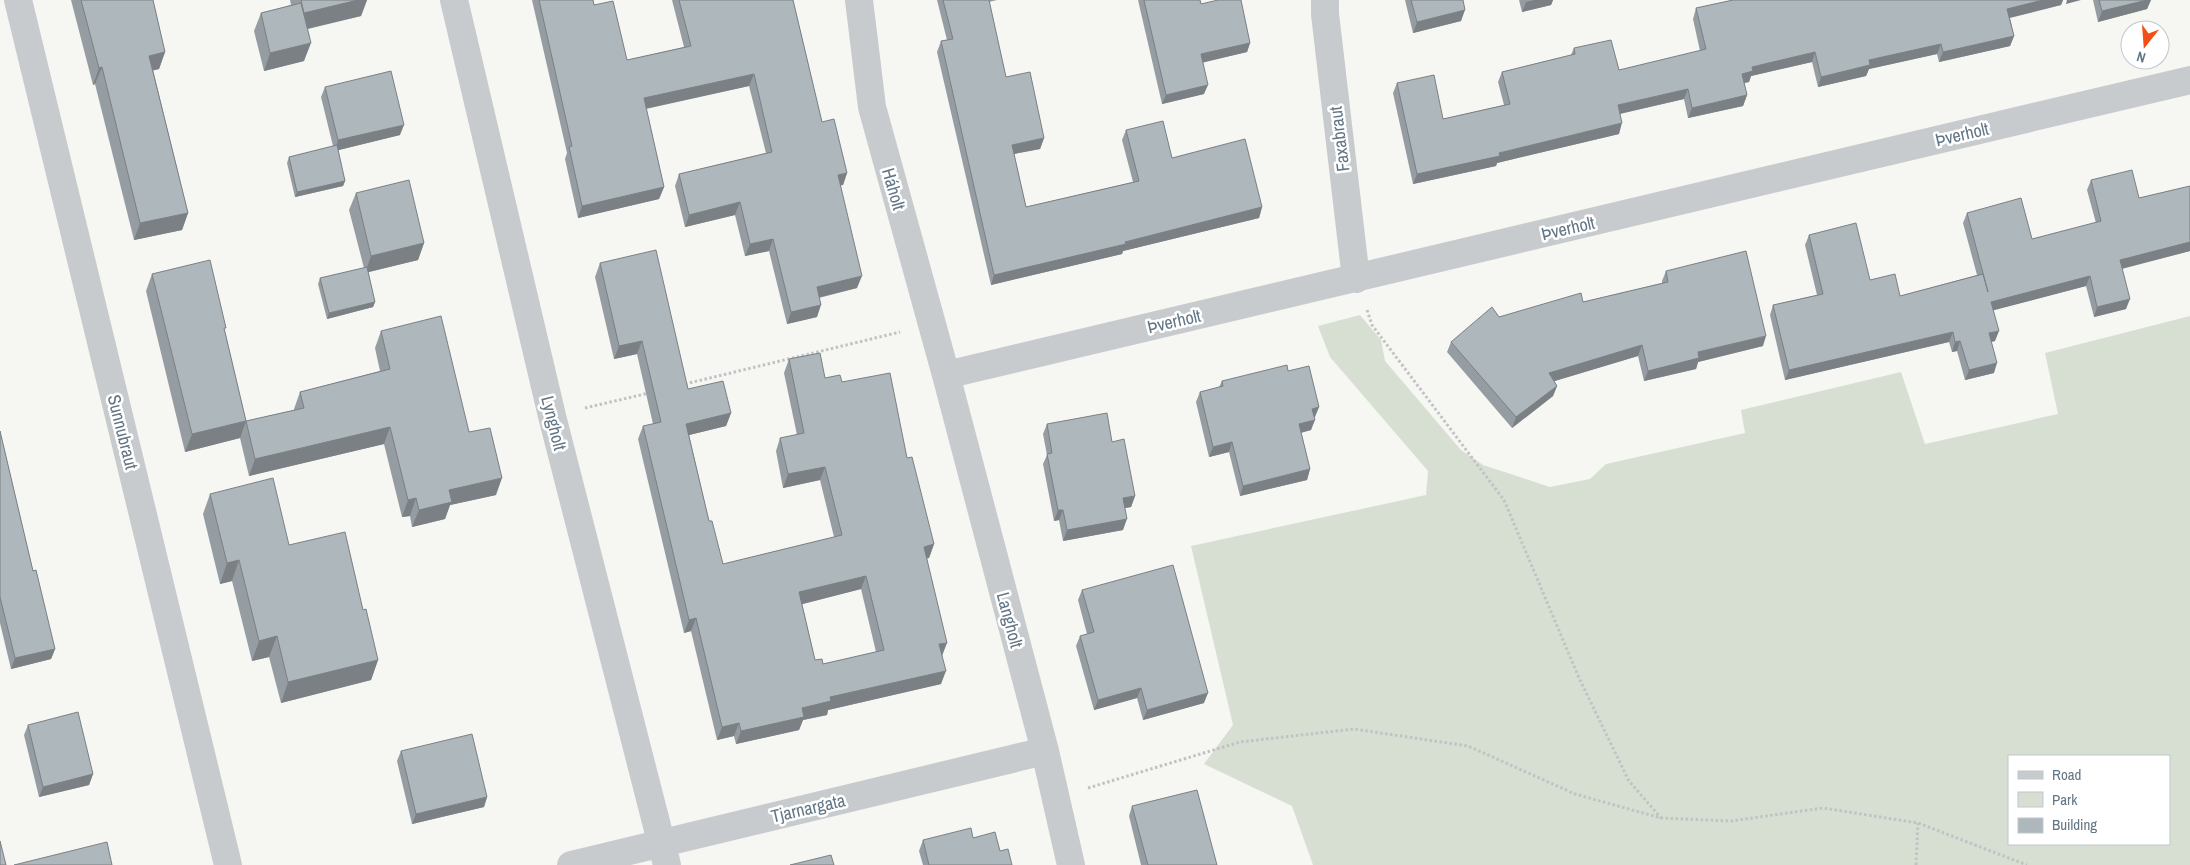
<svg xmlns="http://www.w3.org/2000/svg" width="2190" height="865" font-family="'Archivo Narrow',sans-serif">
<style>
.green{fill:#d7dfd3;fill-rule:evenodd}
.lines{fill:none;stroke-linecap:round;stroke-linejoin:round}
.path{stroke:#c0c2c4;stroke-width:3;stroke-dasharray:2.5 2.5;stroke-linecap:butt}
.minor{stroke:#c8cbce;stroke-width:28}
.wall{fill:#969da2;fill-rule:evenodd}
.shaded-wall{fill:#7a8084}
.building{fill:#aeb7bc;stroke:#7a8084;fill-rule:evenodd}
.labels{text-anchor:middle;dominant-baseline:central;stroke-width:5;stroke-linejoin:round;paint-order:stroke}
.street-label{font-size:18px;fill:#627686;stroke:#fff}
</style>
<rect width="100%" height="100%" fill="#f6f6f2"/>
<path class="green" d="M1360,315L1381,340L1385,361L1461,450L1483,465L1550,487L1590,479L1606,464L1745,433L1741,410L1901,372L1925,444L2058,414L2045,353L2190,316V865H1313L1292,806L1204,764L1233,725L1191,546L1426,495L1428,471L1330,357L1318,326ZM2009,756H2169V844H2009Z"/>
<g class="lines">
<path class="path" d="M1367,310L1372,325L1504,500L1579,678L1629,781L1661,818
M685,384L900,332
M585,408L649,393
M1088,788L1240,742L1354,729L1468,746L1575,794L1661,818L1731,821L1823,808L1918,823L2027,865
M1916,865L1918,823"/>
<path class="minor" d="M18,0L228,865
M454,0L552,416L667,865
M859,0L872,107L946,375L1045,751L1071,865
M1325,0V14L1356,279
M946,375L2190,80
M571,865L1045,751"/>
</g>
<path class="wall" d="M71,0H153L165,52L159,69L153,70L188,213L182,230L134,240L95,84L93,85Z
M290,0H367L361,16L308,29L304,61L264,71L254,31L261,13L291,5Z
M532,0H593L594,5L627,60L684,47L672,0H793L822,122L847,173L843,185H840L857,288L819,298L817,317L787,324L769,251L745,256L735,215L685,227L675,186L679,174L766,153L749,86L646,109L664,187L659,199L578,218L565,159L567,153Z
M937,0H997L989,2L1006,77L1044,138L1040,149L1014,154L1026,207L1133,182L1122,140L1126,130L1172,158L1262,207L1259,218L1123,251L1122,254L991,285L937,52L941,41L947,40Z
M1138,0H1200L1201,4L1250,43L1247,52L1203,62L1204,94L1162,104Z
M1405,0H1463L1461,21L1413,33Z
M1519,0H1553L1551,5L1522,12Z
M1733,0H2063L2061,5L2010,18L2014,36L2010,46L1939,62L1937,54L1869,69L1866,76L1818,87L1812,62L1751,76L1749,82L1744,83L1747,95L1743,106L1688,118L1684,99L1620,114L1619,134L1497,163L1496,166L1413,184L1393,93L1397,83L1443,119L1504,105L1498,82L1502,72L1571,55L1574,48L1619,70L1700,51L1693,19L1696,8Z
M2093,0H2151L2147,9L2098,22Z
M325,87L400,135L338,150L345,181L343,186L295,197L287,163L289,157L333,146L321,97Z
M2091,180L2139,198L2190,186V251L2122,269L2126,309L2094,317L2086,286L1993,310L1995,341L1991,342L1994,373L1965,380L1957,351L1952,352L1949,342L1785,380L1770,315L1773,305L1817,295L1805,245L1809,235L1870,280L1900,296L1977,275L1963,223L1967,213L2032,239L2096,223L2087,190Z
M356,193L424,243L418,260L368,272L375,302L373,307L327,319L318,284L320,278L364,268L349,210Z
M600,263L688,389L731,413L726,426L689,435L709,521L723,564L834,537L820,480L783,488L776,451L780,438L797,435L784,373L789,359L825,378L842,382L907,458L934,544L929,558H927L942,656L941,684L828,710L827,715L803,720L799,730L736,744L734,736L717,740L691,631L684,633L638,439L643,426L653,424L637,354L614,359L595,277ZM861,589L876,652L823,664L815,660L802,604Z
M1666,271L1763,346L1698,362L1696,369L1644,381L1638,356L1554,381L1557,386L1553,396L1512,428L1447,352L1451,342L1499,317L1583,302L1662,283V281Z
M152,274L225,332L246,421L294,410V409L300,392L380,371L375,348L381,331L469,432L496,495L450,505L445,519L412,527L410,516L402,517L384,444L249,476L240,438L185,452L146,291Z
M1288,371L1319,407L1314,417L1311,430L1301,433L1310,469L1307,480L1240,496L1229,452L1209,457L1196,402L1200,392L1219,387L1222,381Z
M1047,424L1112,442L1135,496L1131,507L1125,508L1123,530L1063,541L1059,520L1054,521L1043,464L1047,455L1043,434Z
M0,431L33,571L55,649L51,659L11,669L0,623Z
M210,494L289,545L363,610L378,660L371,680L281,703L269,657L252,661L232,581L220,584L203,514Z
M1082,590L1204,703L1143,720L1137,698L1094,710L1076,646L1080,636L1087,634L1078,600Z
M28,725L93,774L89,785L39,797L24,735Z
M401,751L487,797L484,807L412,824L397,761Z
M1132,806L1217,865H1141L1129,816Z
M973,838L1000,851L1012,865H923L919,851L923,840Z"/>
<path class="shaded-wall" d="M358,0H367L361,16L297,31L304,13Z
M1534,0H1553L1551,5L1522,12L1526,2Z
M2043,0H2063L2061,5L2004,19L2007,9Z
M2067,0H2081L2066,4Z
M2147,0H2151L2147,9L2098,22L2102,11Z
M1465,10L1461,21L1413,33L1417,22Z
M2014,36L2010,46L1939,62L1943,52Z
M311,43L304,61L264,71L270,53Z
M1250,43L1247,52L1197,64L1201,54Z
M1941,44L1937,54L1869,69L1866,76L1818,87L1821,77L1869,60Z
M165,52L159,69L143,73L149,56Z
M1815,52L1812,62L1751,76L1749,82L1738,84L1742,74L1752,67Z
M102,67L95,84L93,85L99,68Z
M754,74L749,86L639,110L644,98Z
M1208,85L1204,94L1162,104L1166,95Z
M1688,89L1684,99L1614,115L1618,105Z
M1747,95L1743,106L1688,118L1692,108Z
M1622,123L1619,134L1497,163L1496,166L1413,184L1417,174L1499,153Z
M404,125L400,135L335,151L338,140Z
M1044,138L1040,149L1008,155L1012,145Z
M847,173L843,185L833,187L838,175Z
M345,181L343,186L295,197L297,192Z
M664,187L659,199L578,218L582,206Z
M740,202L735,215L685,227L689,215Z
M1262,207L1259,218L1123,251L1122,254L991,285L994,275Z
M188,213L182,230L134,240L140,223Z
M773,239L769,251L745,256L750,244Z
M2190,242V251L2116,270L2120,260Z
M424,243L418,260L365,273L371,256Z
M862,276L857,288L812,299L817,287Z
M2090,276L2086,286L1987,312L1991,302Z
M2130,299L2126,309L2094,317L2097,307Z
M375,302L373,307L327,319L329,313Z
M821,305L817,317L787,324L791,312Z
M1999,331L1995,341L1985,343L1989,333Z
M1953,332L1949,342L1785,380L1789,370Z
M1766,336L1763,346L1698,362L1696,369L1644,381L1648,371L1698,352Z
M642,341L637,354L614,359L619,346Z
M1960,341L1957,351L1952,352L1955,342Z
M1642,345L1638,356L1545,384L1549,373Z
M1997,363L1994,373L1965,380L1969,370Z
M1557,386L1553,396L1512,428L1516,417Z
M1319,407L1315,417L1308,419L1312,409Z
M731,413L726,426L681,437L686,424Z
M1315,420L1311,430L1295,434L1299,424Z
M246,421L240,438L185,452L192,434Z
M390,427L384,444L249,476L255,459Z
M1232,442L1229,452L1209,457L1213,447Z
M825,467L820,480L783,488L788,474Z
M1310,469L1307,480L1240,496L1243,486Z
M502,478L496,495L450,505L445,519L412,527L419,510L449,490Z
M1135,496L1131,507L1119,509L1123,498Z
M416,498L410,516L402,517L408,500Z
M1058,510H1063L1059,520L1054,521Z
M1127,519L1123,530L1063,541L1067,530Z
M934,544L929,558L920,560L924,547Z
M239,560L232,581L220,584L227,563Z
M866,576L861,589L795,606L799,592Z
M696,618L691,631L684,633L689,620Z
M277,636L269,657L252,661L259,641Z
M947,643L942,656L939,644Z
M55,649L51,659L11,669L15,658Z
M378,660L371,680L281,703L288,682Z
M946,671L941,684L828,710L827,715L803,720L799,730L736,744L741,731L830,697Z
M1141,688L1137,698L1094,710L1098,700Z
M1208,693L1204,703L1143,720L1147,710Z
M739,723L734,736L717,740L722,727Z
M93,774L89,785L39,797L43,787Z
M487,797L484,807L412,824L416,814Z"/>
<path class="building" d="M81,0H153L165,52L149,56L188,213L140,223L102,67L99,68Z
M301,0H358L304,13Z
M539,0H593L594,5L613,1L627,60L691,46L679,0H793L822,122L834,119L847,173L838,175L862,276L817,287L821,305L791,312L773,239L750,244L740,202L689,215L679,174L772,152L754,74L644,98L664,187L582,206L569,147L572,146Z
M943,0H989L1006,77L1030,72L1044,138L1012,145L1026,207L1139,181L1126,130L1163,121L1172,158L1245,139L1262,207L1125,242L1126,244L994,275L941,41L953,39Z
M1144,0H1200L1201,4L1218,0H1241L1250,43L1201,54L1208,85L1166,95Z
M1411,0H1463L1465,10L1417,22Z
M1733,0H2043L2007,9L2014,36L1943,52L1941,44L1869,60L1870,65L1821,77L1815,52L1752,67L1753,71L1742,74L1747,95L1692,108L1688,89L1618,105L1622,123L1499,153L1500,156L1417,174L1397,83L1434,75L1443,119L1510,104L1502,72L1575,54L1574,48L1611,40L1619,70L1706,49L1696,8Z
M2099,0H2147L2102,11Z
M301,3L311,43L270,53L261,13Z
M391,71L404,125L338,140L325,87Z
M337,145L345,181L297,192L289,157Z
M2132,170L2139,198L2190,186V242L2120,260L2130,299L2097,307L2090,276L1991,302L1999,331L1989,333L1997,363L1969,370L1960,341L1955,342L1953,332L1789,370L1773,305L1823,294L1809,235L1856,223L1870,280L1895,274L1900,296L1983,274L1988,292L1967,213L2021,198L2032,239L2101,221L2091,180Z
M409,180L424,243L371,256L356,193Z
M656,250L688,389L723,381L731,413L686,424L709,521H712L723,564L842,535L825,467L788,474L780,438L804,433L789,359L820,353L825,378L840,375L842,382L890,373L907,458L912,457L934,544L924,547L947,643L939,644L946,671L830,697L831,701L802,708L804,717L741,731L739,723L722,727L696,618L689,620L643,426L661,422L642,341L619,346L600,263ZM866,576L884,650L823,664L822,659L815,660L799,592Z
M1746,251L1766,336L1698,352L1699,358L1648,371L1642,345L1549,373L1557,386L1516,417L1451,342L1492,307L1499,317L1581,293L1583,302L1668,282L1666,271Z
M210,260L226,328H224L246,421L192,434L152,274Z
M367,267L375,302L329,313L320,278Z
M441,316L469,432L490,428L502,478L449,490L452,502L419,510L416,498L408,500L390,427L255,459L246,421L304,408L300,392L390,369L381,331Z
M1287,365L1288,371L1309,366L1319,407L1312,409L1315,420L1299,424L1310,469L1243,486L1232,442L1213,447L1200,392L1223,386L1222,381Z
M1107,413L1112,442L1124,439L1135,496L1123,498L1127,519L1067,530L1063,510H1058L1047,454L1052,453L1047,424Z
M0,431L33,571L36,570L55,649L15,658L0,597Z
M273,478L289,545L345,532L363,610L366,609L378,660L288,682L277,636L259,641L239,560L227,563L210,494Z
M1173,565L1208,693L1147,710L1141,688L1098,700L1080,636L1094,632L1082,590Z
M78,712L93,774L43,787L28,725Z
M472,734L487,797L416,814L401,751Z
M1197,790L1217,865H1148L1132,806Z
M971,828L973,838L995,832L1000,851L1008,849L1012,865H929L923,840Z
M0,841L6,865H0Z
M107,842L112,865H14Z
M831,855L834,865H790Z"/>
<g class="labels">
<g class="street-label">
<text transform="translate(1962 134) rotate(-13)">Þverholt</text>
<text transform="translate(1339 139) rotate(-97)">Faxabraut</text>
<text transform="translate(894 189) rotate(74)">Háholt</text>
<text transform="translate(1568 228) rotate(-13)">Þverholt</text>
<text transform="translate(1174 321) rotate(-13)">Þverholt</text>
<text transform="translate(554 423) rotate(76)">Lyngholt</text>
<text transform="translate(123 432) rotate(76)">Sunnubraut</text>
<text transform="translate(1010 620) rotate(75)">Langholt</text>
<text transform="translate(808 808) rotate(-13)">Tjarnargata</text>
</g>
</g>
<rect x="2008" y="755" width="162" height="90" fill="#ffffff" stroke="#c0c8cf"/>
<rect x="2018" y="771" width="25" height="8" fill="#c8cbce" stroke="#c0c8cf"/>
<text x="2052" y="780" font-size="15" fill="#627686">Road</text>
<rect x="2018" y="792" width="25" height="15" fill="#d7dfd3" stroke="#c0c8cf"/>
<text x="2052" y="805" font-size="15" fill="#627686">Park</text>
<rect x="2018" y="818" width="25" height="15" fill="#aeb7bc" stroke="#c0c8cf"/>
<text x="2052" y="830" font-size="15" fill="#627686">Building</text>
<g transform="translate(2145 45) rotate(197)"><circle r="24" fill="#ffffff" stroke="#c0c8cf"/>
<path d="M0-4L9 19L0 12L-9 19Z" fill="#f44d15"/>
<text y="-8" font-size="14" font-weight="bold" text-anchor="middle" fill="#627686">N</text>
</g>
</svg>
